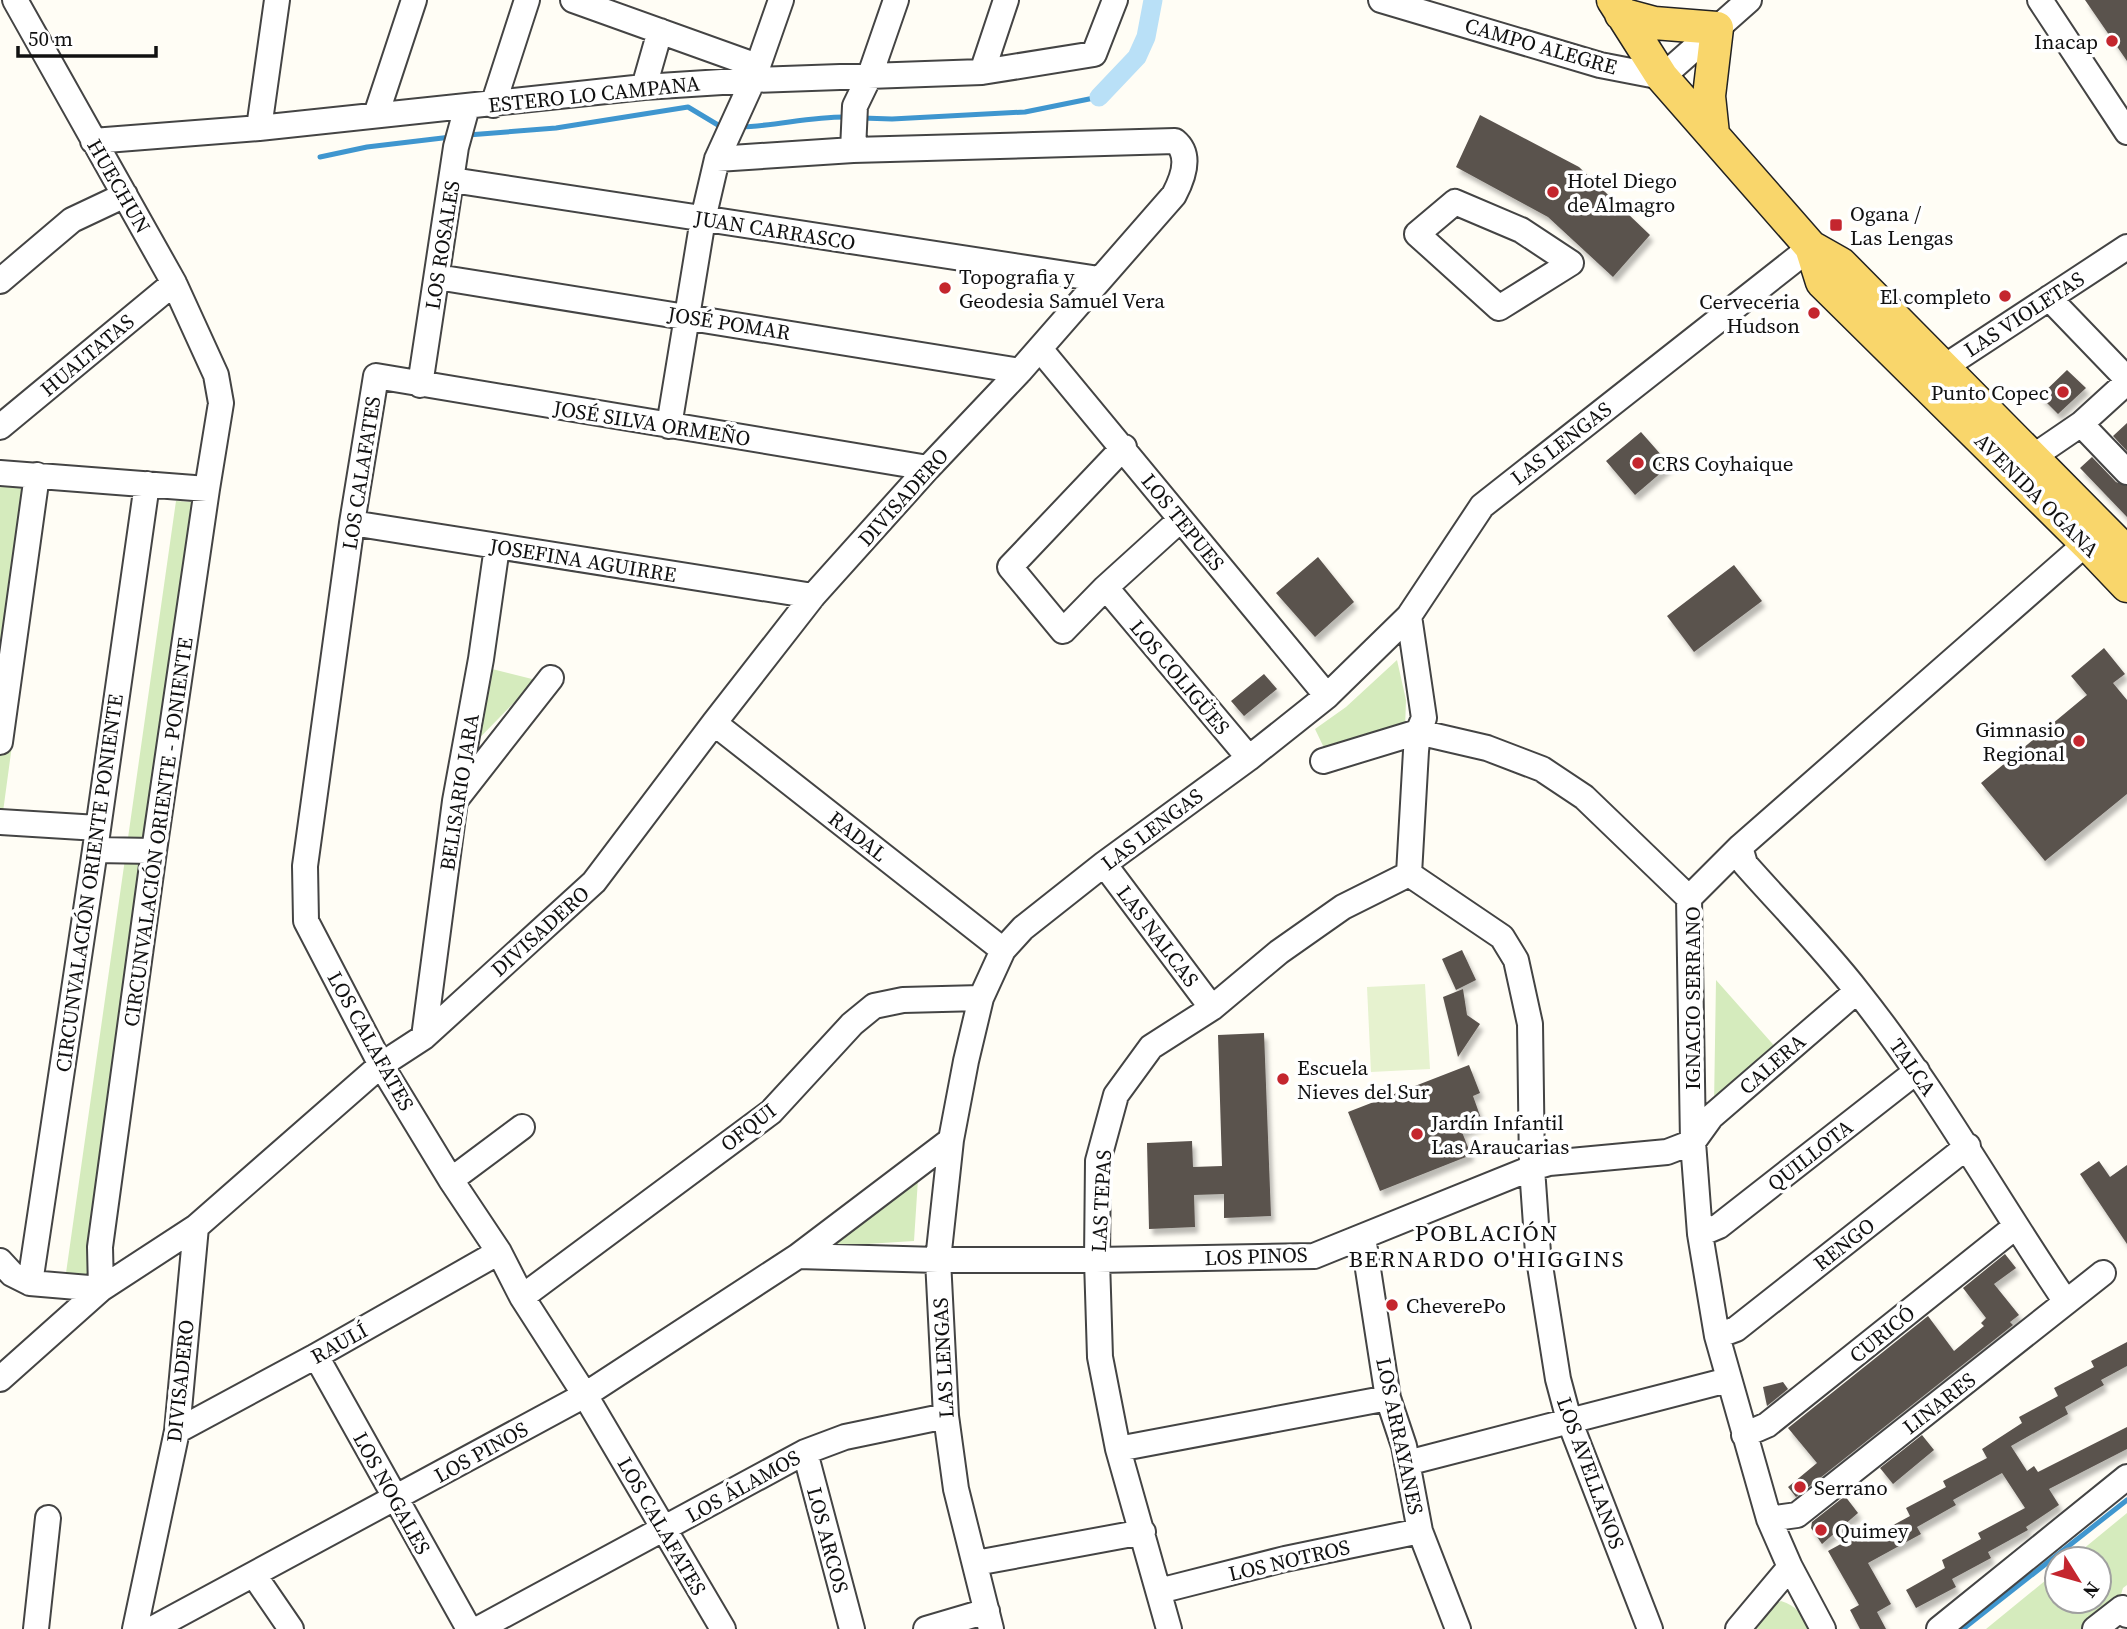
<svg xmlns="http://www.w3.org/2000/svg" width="2127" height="1629" font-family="'Source Serif 4',serif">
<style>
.green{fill:#d5ebbd}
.pitch{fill:#e6f2cf}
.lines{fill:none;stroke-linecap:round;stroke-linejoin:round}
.stream{stroke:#3f96cf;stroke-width:5}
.canal{stroke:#b9e0f7;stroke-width:19}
.building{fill:#5a524d;filter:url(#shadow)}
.minor-casing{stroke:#444;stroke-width:28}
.major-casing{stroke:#222;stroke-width:35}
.minor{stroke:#fff;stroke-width:24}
.major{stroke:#f9d66b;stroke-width:32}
.poi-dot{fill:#c4262e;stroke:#fff;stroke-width:2.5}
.labels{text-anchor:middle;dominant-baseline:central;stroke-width:7;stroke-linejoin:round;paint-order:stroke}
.poi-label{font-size:21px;fill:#111;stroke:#fff;text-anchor:start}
.street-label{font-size:21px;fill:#111;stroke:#fff}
.neighbourhood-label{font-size:23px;letter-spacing:2px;fill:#111;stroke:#fff}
</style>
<defs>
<filter id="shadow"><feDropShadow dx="3.5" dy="6" stdDeviation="2" flood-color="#0004"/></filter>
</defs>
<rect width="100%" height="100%" fill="#fffdf5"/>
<path class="green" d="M0,473L48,479L0,834Z
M176,501L210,503L97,1281L66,1273Z
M1397,660L1406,700L1405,729L1326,752L1315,729L1346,707Z
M476,665L536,680L457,761Z
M1716,980L1778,1050L1714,1105Z
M918,1179L914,1241L819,1247Z
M2127,1513V1585L2123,1588L2119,1601L2087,1629H1986L2057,1571V1601H2099V1559H2071Z
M1781,1601C1797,1606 1802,1615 1811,1629H1742L1751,1619Z"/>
<path class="pitch" d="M1425,984L1430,1069L1371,1072L1367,987Z"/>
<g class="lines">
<path class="stream" d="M862,118L892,119L1025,112L1099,97
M740,127C777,126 812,116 849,117
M468,135L556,128L688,107L723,128
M320,157L367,147L451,137
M1963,1629L2127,1500"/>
<path class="canal" d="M1099,97L1137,57L1146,37L1153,0"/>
</g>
<path class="building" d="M2085,0H2127V61Z
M1480,115L1579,167L1650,235L1613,277L1548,217L1456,167Z
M2067,370L2086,388L2058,414L2040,396Z
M2127,423V451L2113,436Z
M1641,432L1670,465L1635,495L1606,461Z
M2092,457L2116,482L2127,486V517L2080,468Z
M1318,557L1354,602L1315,637L1276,593Z
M1734,565L1762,601L1694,652L1667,616Z
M2104,648L2125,674L2113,683L2127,700V794L2045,861L1981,783L2087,695L2071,676Z
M1264,674L1277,689L1244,716L1231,701Z
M1462,950L1476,980L1456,990L1442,959Z
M1463,989L1467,1015L1480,1024L1458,1057L1443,997Z
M1264,1033L1271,1216L1224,1218V1194L1194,1195L1195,1227L1149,1229L1147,1143L1192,1141L1193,1167L1222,1166L1218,1035Z
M1469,1065L1480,1093L1473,1096L1483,1124L1462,1132L1471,1155L1380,1191L1348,1112Z
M2099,1161L2110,1177L2127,1165V1244L2080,1174Z
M2005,1254L2016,1268L1994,1284L2019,1315L2010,1322L2013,1325L1796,1497L1788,1487L1817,1463L1788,1428L1928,1316L1954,1351L1984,1326L1981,1323L1986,1318L1963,1288Z
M2127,1342V1366L2101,1380L2104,1385L2065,1407L2068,1414L2011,1446L2027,1471L2034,1466L2038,1472L2127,1427V1449L2049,1489L2059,1505L2026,1527L2028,1530L1988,1552L1991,1558L1952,1579L1956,1587L1916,1608L1906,1590L1945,1568L1942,1560L1981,1539L1978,1533L2025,1508L2002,1473L1953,1500L1956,1505L1917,1527L1921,1534L1868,1563L1891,1604L1877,1612L1886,1629H1860L1850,1610L1859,1605L1828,1551L1870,1528L1875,1535L1910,1516L1906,1508L1946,1487L1943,1481L1987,1458L1982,1449L2022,1423L2019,1417L2058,1396L2054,1388L2094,1367L2091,1361Z
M1783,1382L1788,1389L1767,1406L1763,1387Z
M1922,1435L1934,1450L1893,1484L1880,1468Z
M1845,1496L1858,1513L1822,1544L1811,1528L1812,1522Z"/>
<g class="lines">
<g class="minor-casing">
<path id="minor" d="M573,0L757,66
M1381,0L1600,65L1662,77L1749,0
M2040,0L2127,132
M982,72L1006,0
M644,87L660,31
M493,105L527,0
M376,115L414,0
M259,128L277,0
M93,141L259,128L644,87L753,80L982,72L1094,54L1115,0
M717,159L853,150
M452,180L1099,279
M1455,202L1521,230L1571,263L1499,308L1417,234Z
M437,277L1020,371
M0,281L72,220L125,195
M2049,298L2127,379
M1040,349L1327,696
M1929,377L2127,247
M420,385L456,147L467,107
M2081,424L2127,382
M669,426L703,219L717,159L753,80L781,0
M0,427L174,283
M1124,447L1010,567L1063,631L1105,588L1180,520
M2031,455L2040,452L2081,424L2127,472
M0,473L207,489
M352,523L813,596
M1112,595L1249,758
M714,723L1003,950
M0,742L37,475
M1323,761L1418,732L1487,748L1542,769L1584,797L1689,898
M457,798L551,678
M0,822L98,828
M1740,847L1745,864C1782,906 1823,947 1858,992C1936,1090 1996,1199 2066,1302
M95,850L154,851
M1104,864L1212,1008
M1409,874L1502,937L1516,960L1530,1024L1532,1168L1538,1253L1558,1379L1569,1420L1650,1629
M1409,874L1416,751L1418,732L1424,718L1409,616
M424,1037L455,801L481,659L497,547
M451,1180L522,1127
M1700,1234L1719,1226L1917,1071
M1363,1237L1388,1398L1404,1446L1420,1531L1458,1629
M798,1256L951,1140
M0,1261L12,1274L30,1283L101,1289L100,1247L154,851L207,489L221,403L216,375L174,283L15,0
M30,1283L95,850L147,484
M522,1297L771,1112L852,1024L874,1006L903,1000L981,998
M1717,1336L1736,1329L1968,1146
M316,1356L469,1629
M0,1379L101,1289L196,1227L381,1065L424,1037L594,882L714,723L813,596L928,468L1020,371L1174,195C1183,178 1192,155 1175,141L853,150L855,106L870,75L896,0
M177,1431L316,1356L499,1252
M1744,1435L1767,1425L2015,1227
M1118,1449L1388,1398
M805,1452L852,1629
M1407,1463L1728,1380
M1769,1519L1797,1515L2103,1273
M976,1563L1143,1532
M254,1575L291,1629
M1159,1591L1285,1559L1420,1531
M36,1629L48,1518
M135,1629L177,1431L196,1227
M152,1629L585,1395L798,1256L938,1260H1097L1314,1256L1532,1168L1549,1163L1667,1152L1693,1142L1711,1117L1857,991
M478,1629L805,1452L845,1437L946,1416
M723,1629L585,1395L522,1297L499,1252L451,1180L381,1065L306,921L305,866L352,523L376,376L928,468
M926,1629L987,1611
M991,1629L956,1489L946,1416L938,1260L951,1140L966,1061L981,998L1003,950L1023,928L1104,864L1249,758L1327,696L1409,616L1482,506L1811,247
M1169,1629L1118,1449L1100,1357L1097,1260L1098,1161L1116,1095L1151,1047L1212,1008L1279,952L1343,907L1409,874
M1738,1629L1790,1567
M1823,1629L1790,1567L1769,1519L1717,1336L1700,1234L1693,1142L1689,898L1740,847L2099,532
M1939,1629L2127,1477
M2095,1629L2122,1608L2127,1615"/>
</g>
<g class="major-casing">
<path id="major" d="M1613,0L1662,77L1811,247L1841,264L2127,553
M1621,14L1654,23L1717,28L1709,96L1713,134
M1811,247L1822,282L2087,544L2127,586"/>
</g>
<use href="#minor" class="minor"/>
<use href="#major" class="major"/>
</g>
<g class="poi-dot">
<circle cx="2112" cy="41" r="7"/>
<circle cx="1553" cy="192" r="7"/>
<rect x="1829" y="218" width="14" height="14" rx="3.5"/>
<circle cx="945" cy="288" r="7"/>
<circle cx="2005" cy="296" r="7"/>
<circle cx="1814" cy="313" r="7"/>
<circle cx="2063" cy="392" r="7"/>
<circle cx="1638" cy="463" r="7"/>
<circle cx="2079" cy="741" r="7"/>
<circle cx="1283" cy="1079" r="7"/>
<circle cx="1417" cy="1134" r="7"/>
<circle cx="1392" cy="1305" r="7"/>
<circle cx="1800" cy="1487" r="7"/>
<circle cx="1821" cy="1530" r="7"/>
</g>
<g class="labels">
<g class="poi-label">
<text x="2098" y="41" text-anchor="end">Inacap</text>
<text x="1567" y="180">Hotel Diego<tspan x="1567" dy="24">de Almagro</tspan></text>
<text x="1850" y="213">Ogana /<tspan x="1850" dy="24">Las Lengas</tspan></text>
<text x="959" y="276">Topografia y<tspan x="959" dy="24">Geodesia Samuel Vera</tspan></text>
<text x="1991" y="296" text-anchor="end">El completo</text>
<text x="1800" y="301" text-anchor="end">Cerveceria<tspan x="1800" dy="24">Hudson</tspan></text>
<text x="2049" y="392" text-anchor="end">Punto Copec</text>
<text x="1652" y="463">CRS Coyhaique</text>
<text x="2065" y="729" text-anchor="end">Gimnasio<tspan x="2065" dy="24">Regional</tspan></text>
<text x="1297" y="1067">Escuela<tspan x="1297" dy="24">Nieves del Sur</tspan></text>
<text x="1431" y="1122">Jardín Infantil<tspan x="1431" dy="24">Las Araucarias</tspan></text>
<text x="1406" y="1305">CheverePo</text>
<text x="1814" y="1487">Serrano</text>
<text x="1835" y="1530">Quimey</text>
</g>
<g class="street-label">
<text transform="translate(1541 46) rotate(16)">CAMPO ALEGRE</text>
<text transform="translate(594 94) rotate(-6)">ESTERO LO CAMPANA</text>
<text transform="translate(119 186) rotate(60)">HUECHUN</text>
<text transform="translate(775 230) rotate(9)">JUAN CARRASCO</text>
<text transform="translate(442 245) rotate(-81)">LOS ROSALES</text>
<text transform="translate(2024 314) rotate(-33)">LAS VIOLETAS</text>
<text transform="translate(729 323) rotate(9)">JOSÉ POMAR</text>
<text transform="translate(87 355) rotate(-40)">HUALTATAS</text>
<text transform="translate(652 423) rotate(9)">JOSÉ SILVA ORMEÑO</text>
<text transform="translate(1561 443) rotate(-38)">LAS LENGAS</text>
<text transform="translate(361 473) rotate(-81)">LOS CALAFATES</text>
<text transform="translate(2037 495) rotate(45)">AVENIDA OGANA</text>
<text transform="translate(903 497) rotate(-48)">DIVISADERO</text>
<text transform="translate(1183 522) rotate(51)">LOS TEPUES</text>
<text transform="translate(583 560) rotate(9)">JOSEFINA AGUIRRE</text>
<text transform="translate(1180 677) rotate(50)">LOS COLIGÜES</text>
<text transform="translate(459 792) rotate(-81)">BELISARIO JARA</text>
<text transform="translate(1152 829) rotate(-37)">LAS LENGAS</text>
<text transform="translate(158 832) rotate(-82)">CIRCUNVALACIÓN ORIENTE - PONIENTE</text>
<text transform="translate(858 836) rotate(38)">RADAL</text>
<text transform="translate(89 883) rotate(-82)">CIRCUNVALACIÓN ORIENTE PONIENTE</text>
<text transform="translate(540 931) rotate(-42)">DIVISADERO</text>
<text transform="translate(1158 936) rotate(53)">LAS NALCAS</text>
<text transform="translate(1692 998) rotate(-90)">IGNACIO SERRANO</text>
<text transform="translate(371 1041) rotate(61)">LOS CALAFATES</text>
<text transform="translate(1772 1064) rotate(-41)">CALERA</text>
<text transform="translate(1913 1067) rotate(55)">TALCA</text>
<text transform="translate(748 1127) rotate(-38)">OFQUI</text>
<text transform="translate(1810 1155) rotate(-38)">QUILLOTA</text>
<text transform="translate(1101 1201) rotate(-87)">LAS TEPAS</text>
<text transform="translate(1844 1244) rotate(-38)">RENGO</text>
<text transform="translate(1256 1256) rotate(-2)">LOS PINOS</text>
<text transform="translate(1882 1334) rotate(-39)">CURICÓ</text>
<text transform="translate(339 1343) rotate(-29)">RAULÍ</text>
<text transform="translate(943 1358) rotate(-93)">LAS LENGAS</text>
<text transform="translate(180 1381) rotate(-84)">DIVISADERO</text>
<text transform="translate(1939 1403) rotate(-38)">LINARES</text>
<text transform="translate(1400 1436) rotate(78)">LOS ARRAYANES</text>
<text transform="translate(481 1452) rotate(-29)">LOS PINOS</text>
<text transform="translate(1591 1473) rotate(70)">LOS AVELLANOS</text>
<text transform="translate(743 1486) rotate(-29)">LOS ÁLAMOS</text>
<text transform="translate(392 1493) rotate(61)">LOS NOGALES</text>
<text transform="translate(662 1526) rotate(60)">LOS CALAFATES</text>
<text transform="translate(828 1540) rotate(75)">LOS ARCOS</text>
<text transform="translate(1289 1560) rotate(-13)">LOS NOTROS</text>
</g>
<g class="neighbourhood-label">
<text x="1487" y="1233">POBLACIÓN<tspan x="1487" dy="26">BERNARDO O'HIGGINS</tspan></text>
</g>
</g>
<g transform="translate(2078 1580) rotate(127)"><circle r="33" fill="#ffffff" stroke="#a0a0a0" stroke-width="2"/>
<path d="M0-5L12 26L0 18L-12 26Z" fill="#c4262e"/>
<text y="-10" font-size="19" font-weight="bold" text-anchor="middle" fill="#111111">N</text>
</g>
<path d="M18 46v10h138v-10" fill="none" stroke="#111111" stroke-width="3.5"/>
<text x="28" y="46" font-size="21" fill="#111111" stroke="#ffffff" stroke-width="5" paint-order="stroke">50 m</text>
</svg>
